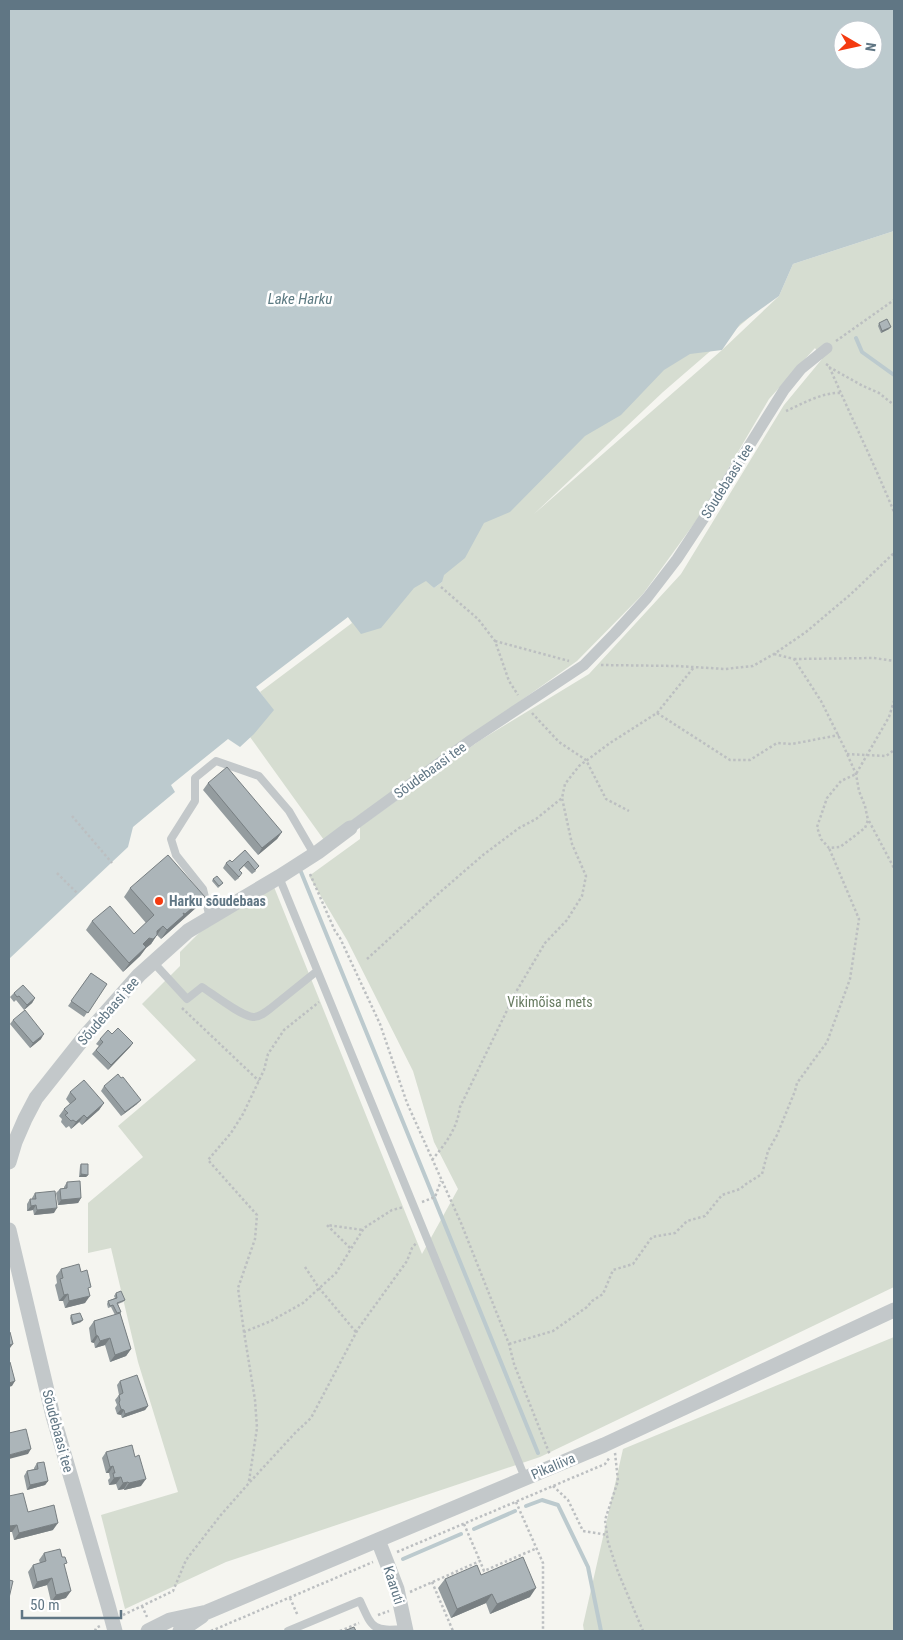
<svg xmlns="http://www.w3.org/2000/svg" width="903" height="1640" font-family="'Roboto Condensed',sans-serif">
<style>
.green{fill:#d6ddd1}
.water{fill:#bccace;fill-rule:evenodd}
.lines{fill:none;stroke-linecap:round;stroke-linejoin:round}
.stream{stroke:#bccace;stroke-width:4}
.path{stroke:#bcbfc1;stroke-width:2.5;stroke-dasharray:2.5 2.5;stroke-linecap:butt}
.service{stroke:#c3c8ca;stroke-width:8}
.pedestrian{stroke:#c3c8ca;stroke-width:11}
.minor{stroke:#c3c8ca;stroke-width:15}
.wall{fill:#949c9f}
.shaded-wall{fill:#787f82}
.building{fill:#acb5b9;stroke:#787f82}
.poi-dot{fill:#f43a10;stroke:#fff;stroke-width:2}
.labels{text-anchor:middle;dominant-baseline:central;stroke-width:5;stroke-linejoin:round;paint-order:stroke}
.street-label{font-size:14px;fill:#607684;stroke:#fff}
.poi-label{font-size:14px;font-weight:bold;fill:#607684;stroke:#fff;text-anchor:start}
.park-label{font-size:14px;fill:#677b60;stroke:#fff}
.water-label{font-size:15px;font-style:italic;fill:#5c7a82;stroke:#fff}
</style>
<rect width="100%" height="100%" fill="#f5f5f0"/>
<path class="green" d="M894,231V1287L540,1457L226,1562L125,1609L101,1515L178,1492L138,1362L111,1248L88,1253V1203L143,1157L118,1126L196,1060L142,1004L180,966V952L200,932L274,887L422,1254L458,1189L434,1142L413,1071L347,940L309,876L360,839V827L479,741L589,674L681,574L784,405L822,359L815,348L769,399L704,510L643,594L577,661L324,840L250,737L273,710L260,692L352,623L348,617L391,535L434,588L442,582L421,519L789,257L774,296L663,392L534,514L722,350L779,296L793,264Z
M894,1337V1631H584L583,1625L623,1449Z"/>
<path class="water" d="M9,9H894V231L793,264L779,296L740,324L722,350L690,354L664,370L621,415L585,436L510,512L484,523L465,558L444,575L442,582L434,588L426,581L414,588L381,628L361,634L348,617L256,687L274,710L254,734L240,747L228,739L171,785L175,792L133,827L128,847L9,959ZM843,30H873V60H843Z"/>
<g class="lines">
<path class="stream" d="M856,338L862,352L894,375
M301,872L538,1453
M526,1506L542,1500L558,1505L588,1567L601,1631
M474,1529L515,1511
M403,1559L461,1534"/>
<path class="path" d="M836,341L894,300
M826,364L829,366C850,415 874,463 894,512
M829,367L863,386L879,393L894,405
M786,411C802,404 822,392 841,393
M441,587L478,619L495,641L509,681L518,695
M495,641L569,661
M774,654L794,659L821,701L844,747L856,774L859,791L865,806L868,820L865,828L840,847L829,848L821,839L817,827L827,798L841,781L856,774L889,717L894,701
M794,659L874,658L894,661
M601,665L677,666L725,669L753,666L774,654L806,632L851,594L894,553
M532,713L559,742L586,760L606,799L629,811
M657,713L730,760H750L777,743L792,744L839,735
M847,754L886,756L894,750
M72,816L112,863
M869,821L894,868
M57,873L78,894
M310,874L335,931L340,938L380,1024L407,1103L461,1223L509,1344L514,1364L550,1455
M367,959L438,894L483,855L519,828L536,819L562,798L565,784L579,766L610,743L657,713L694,667
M182,1008L259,1081
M432,1160C446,1143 457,1129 460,1107L516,992L545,943L567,920L582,896L586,876L572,844L562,798
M422,1202L435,1197L441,1181
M350,1248L327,1225L363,1230
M305,1267L319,1288L356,1332
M244,1332L238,1288L255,1239L257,1215L208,1160L231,1133L243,1114L264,1070L268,1054L284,1030L319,1002
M509,1344L553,1331L587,1307L592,1301L603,1294L613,1270L633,1264L652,1237L675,1233L687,1221L705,1216L722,1195L740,1189L746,1184L762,1174L768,1151L777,1135L795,1091L797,1083L827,1042L850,979L859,919L829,848
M615,1453L618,1481L605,1520L608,1542L618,1572L643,1631
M249,1481L257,1428L255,1400L244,1332L271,1321L303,1303L336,1273L364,1228L392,1210L404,1207
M553,1486L568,1500L583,1531L608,1535
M516,1502L543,1563V1631
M464,1524L480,1561
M397,1552L605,1464L610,1457
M432,1582L453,1631
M410,1592L480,1561L484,1571L537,1548
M290,1598L298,1616
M142,1606L147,1617
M123,1615L173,1591L186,1560L220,1516L249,1483L295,1433L311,1418L358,1329L407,1261L412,1248L417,1242
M378,1615L389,1611
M95,1631L96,1628L100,1626
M211,1631L373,1562
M340,1631L359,1623"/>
<path class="service" d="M279,877L525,1478
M210,918L203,889L176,855L171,839L195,801V778L216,761L259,776L289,811L314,854
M153,962L187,999L202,987C213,994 241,1016 253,1017C260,1017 266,1012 271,1008L317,971
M288,1631L360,1601C373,1630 373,1631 405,1629"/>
<path class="pedestrian" d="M350,828L471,740L584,665L615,633L647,598L677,559L704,518L784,390L801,369L827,348"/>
<path class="minor" d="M9,1162L15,1142L25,1119L36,1098L86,1035L139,975L188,931L279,877L318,852L350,828
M9,1230L53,1416L108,1605L115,1631
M378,1540L397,1589L406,1631
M148,1631L170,1620L207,1612L604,1445L894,1310
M180,1631L202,1616"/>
</g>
<path class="wall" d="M879,323L889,329L881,333L878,326Z
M208,783L282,832L277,839L258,855L203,790Z
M245,850L256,871L252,874L244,866L239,871V878L235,881L223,868L226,863L232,862Z
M213,879L223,883L218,888L212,881Z
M130,888L198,906L161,939L157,935L151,944L146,948L140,956L123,972L86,930L92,921L134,934L146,923L124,897Z
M91,973L107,984L84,1017L68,1006Z
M14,993L35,998L32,1003L24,1010L16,1000L14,1002L10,997Z
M13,1020L41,1039L30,1048L10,1024Z
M112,1034L133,1043L130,1047L108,1070L92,1054L99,1046L96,1044L100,1039Z
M104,1086L137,1104L121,1116L101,1091Z
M70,1092L104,1103L99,1110L82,1125L79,1122L71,1129L69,1126L66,1128L61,1122L62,1119L59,1116L64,1109L70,1104L66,1099Z
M81,1164L88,1175L86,1177H79L80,1166Z
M67,1182L81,1198L78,1203L58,1205L56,1193L60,1189L64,1188V1187Z
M35,1193L54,1213L34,1215L33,1210L27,1211V1204L30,1199H32V1198Z
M61,1269L81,1272L88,1291L85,1303L65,1308L63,1301H59L55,1285L57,1283L56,1276Z
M116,1293L125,1300L123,1302L118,1304L121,1312L120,1313L131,1349L126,1356L110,1362L105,1345L95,1348L94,1343L91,1342L89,1328L94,1321L115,1315L111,1307L108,1308L107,1304L108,1301L115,1298L114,1296Z
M71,1315L81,1322L72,1325L70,1318Z
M120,1381L148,1406L145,1410L122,1418L121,1415L117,1414L115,1408L117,1405L115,1400L119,1395L117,1385Z
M106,1452L141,1486L124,1490V1489L118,1490L116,1484L109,1485L108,1480L110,1478L109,1473H106L102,1458Z
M37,1463L48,1481L45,1485L27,1490L24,1476L27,1471L34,1469V1468Z
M9,1496L28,1512L53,1530L14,1540L12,1532H9Z
M44,1553L64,1566L66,1598L51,1602L47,1585L33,1589L28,1572L33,1565L40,1563L39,1560Z
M481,1575L530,1597L490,1614L486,1603L451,1618L438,1588L445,1579Z"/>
<path class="shaded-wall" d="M891,327L889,329L881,333L882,331Z
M282,832L277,839L258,855L262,848Z
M205,897L198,906L161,939L167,930L183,913Z
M163,926L151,944L146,948L140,956L123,972L143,944Z
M35,998L32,1003L24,1010L27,1005Z
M44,1034L41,1039L30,1048L33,1043Z
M133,1043L130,1047L108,1070L111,1065Z
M141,1100L137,1104L121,1116L125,1112Z
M104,1103L99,1110L82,1125L87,1118Z
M84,1115L79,1122L71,1129L76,1122Z
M81,1174L88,1175L86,1177H79Z
M81,1198L78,1203L58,1205L61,1200Z
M36,1205L33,1210L27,1211L31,1206Z
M57,1208L54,1213L34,1215L37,1210Z
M68,1294L63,1301H59L64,1295Z
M90,1296L85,1303L65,1308L69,1301Z
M83,1320L81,1322L72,1325L73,1323Z
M96,1335L98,1336L94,1343L91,1342Z
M110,1338L105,1345L95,1348L100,1341Z
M13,1344L10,1348L9,1349V1345Z
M131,1349L126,1356L110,1362L115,1355Z
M15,1381L12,1386L9,1387V1383Z
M148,1406L145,1410L122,1418L125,1414Z
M121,1409L124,1410L121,1415L117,1414Z
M31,1449L28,1454L9,1459V1455Z
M113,1466L109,1473H106L110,1467Z
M121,1477L116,1484L109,1485L114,1478Z
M146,1479L141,1486L124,1490L129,1483Z
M48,1481L45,1485L27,1490L30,1485Z
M128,1482L124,1489L118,1490L123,1483Z
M58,1523L53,1530L14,1540L19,1533Z
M17,1525L12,1532H9V1528L10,1526Z
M52,1578L47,1585L33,1589L37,1582Z
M536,1588L530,1597L490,1614L497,1604Z
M71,1591L66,1598L51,1602L56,1595Z
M492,1594L486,1603L451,1618L457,1609Z"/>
<path class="building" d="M887,319L891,327L882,331L879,323Z
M227,767L282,832L262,848L208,783Z
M245,850L259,866L255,870L248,861L239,870L242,873L239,877L226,863L230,860L232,862Z
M168,855L205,897L185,914L183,913L184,915L167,930L163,926L157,931V935L153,939L149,938L143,944L146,947L129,963L92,921L110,906L134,934L154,915L130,888Z
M217,876L223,883L219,886L213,879Z
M91,973L107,984L88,1013L71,1001Z
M23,985L35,998L27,1005L19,996L17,997L14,993Z
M25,1010L44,1034L33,1043L13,1020Z
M118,1028L133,1043L111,1065L96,1050L103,1042L100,1039L108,1030L112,1034Z
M118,1074L121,1078L123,1077L141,1100L125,1112L104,1086Z
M84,1080L104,1103L87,1118L84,1115L76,1122L73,1120L71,1121L65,1115L68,1113L64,1109L76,1099L70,1092Z
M81,1164H88V1175L81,1174Z
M80,1181L81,1198L61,1200L60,1189L67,1188V1182Z
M55,1191L57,1208L37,1210L36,1205L31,1206L30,1199H36L35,1193Z
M79,1264L81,1272L87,1270L91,1287L88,1288L90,1296L69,1301L68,1294L64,1295L60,1279L63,1278L61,1269Z
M121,1291L125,1300L117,1303L121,1312L117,1313L113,1305L110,1306L108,1301L117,1298L116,1293Z
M80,1313L83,1320L73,1323L71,1315Z
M120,1313L131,1349L115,1355L110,1338L100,1341L98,1336L96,1335L94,1321Z
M9,1332H10L13,1344L9,1345Z
M9,1362H10L15,1381L9,1383Z
M137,1375L148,1406L125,1414L124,1410L121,1409L119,1403L120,1400L119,1395L123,1393L120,1381Z
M26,1429L31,1449L9,1455V1433Z
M132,1445L135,1457L139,1455L146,1479L129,1483L128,1482L123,1483L121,1477L114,1478L113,1473H115L113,1466L110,1467L106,1452Z
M44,1462L48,1481L30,1485L27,1471L38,1469L37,1463Z
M23,1493L28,1512L54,1505L58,1523L19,1533L17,1525L10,1526L9,1523V1496Z
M60,1549L62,1557H65L67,1563L64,1564L71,1591L56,1595L52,1578L37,1582L33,1565L46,1561L44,1553Z
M523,1557L536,1588L497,1604L492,1594L457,1609L445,1579L477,1565L481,1575Z
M9,1580L13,1581L9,1598Z
M354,1627L356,1631H344Z"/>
<circle class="poi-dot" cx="159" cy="901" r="5"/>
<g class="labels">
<g class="street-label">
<text transform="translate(727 481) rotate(-58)">Sõudebaasi tee</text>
<text transform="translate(430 770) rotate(-36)">Sõudebaasi tee</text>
<text transform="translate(108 1011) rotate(-49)">Sõudebaasi tee</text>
<text transform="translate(58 1431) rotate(75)">Sõudebaasi tee</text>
<text transform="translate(553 1466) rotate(-23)">Pikaliiva</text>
<text transform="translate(394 1585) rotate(72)">Kaaruti</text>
</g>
<g class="poi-label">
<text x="169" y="901">Harku sõudebaas</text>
</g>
<g class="park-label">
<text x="550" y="1002">Vikimõisa mets</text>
</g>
<g class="water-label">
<text x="300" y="299">Lake Harku</text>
</g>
</g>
<rect width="903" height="1640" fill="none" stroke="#607684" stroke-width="20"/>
<g transform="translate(858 45) rotate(99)"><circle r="24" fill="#ffffff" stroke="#bfc8ce"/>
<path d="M0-4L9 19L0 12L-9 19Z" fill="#f43a10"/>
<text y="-8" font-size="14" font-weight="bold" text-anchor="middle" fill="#607684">N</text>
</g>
<path d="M22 1610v8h99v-8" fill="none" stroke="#607684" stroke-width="2.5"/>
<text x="30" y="1610" font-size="15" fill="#607684" stroke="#ffffff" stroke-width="4" paint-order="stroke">50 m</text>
</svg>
